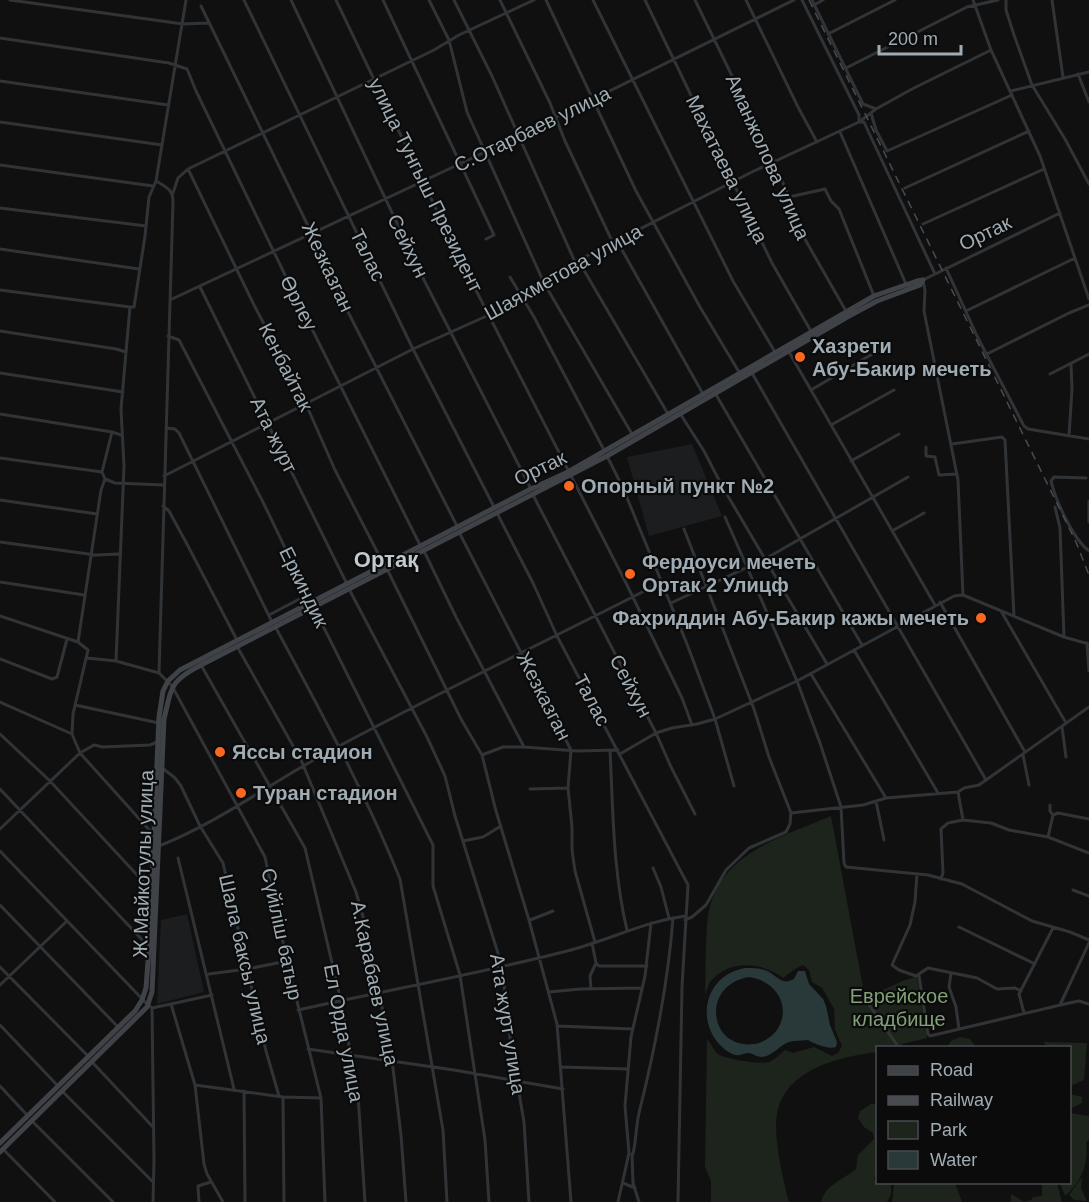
<svg xmlns="http://www.w3.org/2000/svg" width="1089" height="1202" font-family="Arial,sans-serif">
<style>
.built{fill:#1c1d1e}
.green{fill:#1d241c}
.water{fill:#29393a;fill-rule:evenodd}
.lines{fill:none;stroke-linecap:round;stroke-linejoin:round}
.street{stroke:#313437;stroke-width:3}
.secondary{stroke:#3f4347;stroke-width:5}
.rail{stroke:#484c50;stroke-width:1.5;stroke-dasharray:8 6;stroke-linecap:butt}
.poi-dot{fill:#fb671e;stroke:#0b0b0c;stroke-width:2}
.labels{text-anchor:middle;dominant-baseline:central;stroke-width:4.5;stroke-linejoin:round;paint-order:stroke}
.street-label{font-size:20px;fill:#a0acb3;stroke:#0b0b0c}
.poi-label{font-size:20px;font-weight:bold;fill:#a0acb3;stroke:#0b0b0c;text-anchor:start}
.park-label{font-size:20px;fill:#81a076;stroke:#0b0b0c}
.quarter-label{font-size:22px;font-weight:bold;fill:#c1cacf;stroke:#0b0b0c}
</style>
<rect width="100%" height="100%" fill="#101011"/>
<path class="built" d="M692,444L722,516L649,536L627,457Z
M187,914L204,992L157,1004L161,920Z"/>
<path class="green" d="M831,816L865,998L905,980L917,977L927,1038L902,1044L903,1047L878,1048L877,1052C839,1057 785,1069 777,1114C773,1136 783,1180 789,1202H711V1181L705,1167L707,1039C711,1043 714,1051 718,1054C724,1059 762,1065 769,1062C775,1060 780,1054 785,1050L793,1053L814,1047L832,1056L838,1053L842,1046L835,1030L834,1009L822,988L812,982L809,970L803,965C797,967 788,974 783,978C763,962 729,959 711,981C708,984 707,991 705,994C706,971 705,948 707,925C712,855 777,839 831,816Z
M960,1037L970,1039L976,1047H947L951,1041Z
M1043,1042L1087,1043L1084,1080L1070,1086V1048L1047,1047Z
M1070,1094L1082,1097V1103L1070,1109Z
M871,1104H877L878,1167L874,1179L877,1180L878,1182L891,1183V1194L887,1202H821C826,1184 843,1180 856,1169L858,1155L874,1139L873,1133L864,1127L858,1118L860,1111Z
M1070,1113L1089,1116V1140L1086,1143C1089,1163 1081,1183 1065,1196L1060,1183L1070,1182Z
M1082,1177L1081,1188L1087,1201L1074,1200L1069,1195Z
M897,1183H955L962,1202H892L894,1185Z
M1042,1183H1057L1062,1202H1011V1194L1024,1202L1031,1200L1033,1197L1042,1196Z"/>
<path class="water" d="M746,968C753,968 760,968 767,971C778,976 781,986 794,979L798,971H805L809,984L823,999L826,1006L830,1025L837,1042L836,1047C828,1050 813,1043 808,1040C802,1041 795,1040 789,1042C781,1044 773,1056 762,1057C757,1057 754,1054 749,1053C744,1053 741,1056 736,1055C730,1054 724,1049 720,1045C694,1017 708,973 746,968ZM749,977C774,980 793,1005 777,1030C772,1037 763,1043 754,1044C709,1050 700,985 749,977Z"/>
<g class="lines">
<path class="street" d="M10,0L183,24L209,23
M244,0L413,349L494,507
M291,0L425,282L531,489
M336,0L462,263L626,583L682,698L692,725
M383,0L494,235L486,239
M429,0L449,40L467,112L544,283L632,434
M454,0L492,76L575,262
M500,0L550,103L565,141L613,243
M546,0L636,191L700,307L739,372
M593,0L733,281L775,352
M645,0L772,263L812,333
M695,0L774,162L789,197L798,227L846,311
M746,0L798,107L817,142
M802,0L859,115V122H864L869,133L935,274
M812,0L863,104L876,109
M973,0L991,50L1040,156L1089,299
M1006,0V10L1014,35L1032,85L1065,139L1089,184
M1052,0L1063,77
M814,5L823,0
M201,6L312,234L344,304L457,526
M828,34L895,0
M0,38L169,63L187,69L196,91L287,279L420,545
M846,68L967,7L998,0
M1078,74L1089,102
M0,81L168,105
M1011,91L1089,72
M871,113L876,130L887,151L1012,95
M0,122L162,145
M840,132L906,284
M0,165L153,186
M188,169L254,305L306,404L335,470L384,565
M156,181C166,187 173,189 173,202L159,673L172,686L265,857L287,961L321,1098L325,1202
M905,188L1029,131
M173,193L178,178L188,169L434,50L459,35L534,0
M789,197L825,189L831,201L839,209L874,296
M0,208L146,226
M923,224L1044,169
M617,241L703,394
M0,249L139,269
M578,260L668,414
M946,268L978,338L1024,426L1028,429L1089,439
M510,277L534,317L604,450
M200,287L347,584
M0,290L130,307
M170,300L500,145L794,0
M966,311L1075,258
M0,331L116,349L126,352L121,409L124,466L116,661L159,673
M168,336L179,340L263,502L311,602
M126,352L130,307H134L145,236L149,197L156,181L186,0
M789,352L935,605
M987,354L1069,313L1089,305
M0,373L123,392
M752,373L986,780
M1050,374L1089,354
M811,390L886,346
M715,393L862,645
M0,414L112,432
M681,415L704,451L722,486L827,664
M831,425L894,390
M166,428L175,429L179,433L272,622
M1069,436L1072,389L1071,364
M952,444L1002,437L1005,440L1014,616
M926,447V456L935,457L939,475L957,474
M607,456L623,488L687,644L715,719L734,786
M0,458L102,472
M851,461L899,434
M164,476L413,349L489,315L521,296L543,279L567,266L752,172L859,122L876,109L912,89L991,50
M1086,478L1054,477L1051,481C1056,501 1073,539 1089,551
M105,479L115,483L164,485
M533,495L656,733L671,767L695,814
M0,500L97,514
M1089,501V522
M163,506L169,511L188,546L237,640
M1055,507L1060,528L1064,637
M497,513L533,583L557,636L688,885L682,987L678,1202
M725,517L797,681L820,743L841,807L844,863L846,867L928,875L962,884L1032,921L1070,932L1089,940
M684,529L754,709L769,757L791,813
M892,531L924,513
M459,532L571,750L568,788L572,827V850L575,871L595,942
M0,542L96,555L119,554
M424,551L456,617L524,747
M387,569L461,719L482,755L496,811L529,920L557,1024L571,1202
M0,582L84,595
M349,589L427,737L445,776L455,816L502,966L511,1046L524,1122L529,1202
M963,595L958,480L924,311L925,291L923,280L1060,213
M940,602L1025,752
M671,603L765,559L908,477
M314,608L433,845V886L460,975L485,1140L489,1202
M1001,611L1066,723
M269,615L307,595
M0,616L78,642L88,650L73,714L72,734L80,753L152,833
M276,628C320,710 365,792 400,879L443,1130L447,1202
M78,642L101,490L105,479L102,472L112,432L121,435
M1087,643L1089,671
M238,648L301,760L356,892L369,938L392,1060L401,1135L406,1202
M854,650L938,793
M87,658L116,661
M0,659L52,679L57,677L67,639
M201,665L305,848L341,1001L358,1095L365,1202
M811,674L886,798
M0,702L72,734
M75,705L159,723
M1062,727L1066,757
M0,734L50,781L151,890
M610,750C613,810 613,872 627,930
M620,754L656,733L672,728L697,724L715,719L797,681L954,596L963,595L1064,637L1089,644
M482,755L503,747H524L577,751L618,750
M1023,755L1029,785
M161,767L175,778L181,786L200,826L223,863L266,1051L279,1096
M0,789L148,946
M530,789L568,788
M958,792L963,820L991,823L1009,830L1048,837L1089,853
M876,801L884,840
M1053,815L1058,813L1089,819
M0,829L80,753L94,745L103,747L150,745L157,742
M1048,837L1053,815L1050,811V805
M463,841L483,837L501,826
M159,846C220,822 273,781 330,751C439,692 551,639 662,582
M0,851L148,1005L152,1008L171,1004L195,1085L204,1164L207,1174L223,1202
M178,858L234,1089
M653,868L661,887L669,918
M917,874L915,902L910,925L892,965L899,970L916,976L928,968L977,978L997,989L1015,988L1021,991
M941,879L943,873L941,829L948,823L963,820
M1073,890L1089,896
M0,905L118,1027
M530,920L553,911
M685,920L692,917L706,905L726,870L749,848L786,832L790,824L791,813L863,805L886,798L958,792L964,788L979,785L1089,707
M959,927L1035,964
M592,943L596,963L599,966H647
M0,967L88,1056
M951,973L949,987L956,1007L959,1029
M209,974L247,969L287,961
M919,976L928,1034L930,1036L1069,1003L1079,1001L1089,1004
M0,985L67,921
M591,989L590,976L596,963
M549,992L580,989L642,988
M864,994L865,999L897,1045
M171,1004L212,995
M1060,1005L1089,943
M152,1008L154,1160L153,1202
M298,1010C387,990 478,974 567,951C607,941 643,922 685,916
M1024,1013L1019,994L1053,928
M0,1025L58,1086
M557,1026L632,1029
M308,1049L454,1070L563,1089
M92,1062L153,1127
M561,1067L628,1069
M195,1085L283,1097L321,1098
M0,1086L28,1116
M62,1091L152,1181
M244,1091L245,1202
M283,1097L284,1202
M32,1121L113,1202
M3,1149L55,1202
M632,1154L633,1183L639,1202
M633,1154C636,1141 636,1127 639,1113C655,1049 668,984 673,918
M623,1183L635,1188
M199,1202L198,1186L211,1182
M618,1202L629,1153L625,1106L631,1037L645,976L651,923"/>
<path class="secondary" d="M0,1143L135,1011L142,1000L146,988L149,948L159,717L163,691L168,681L180,670L531,489L568,472L874,296L917,281L923,280
M0,1152L147,1007L152,992L164,719C172,686 170,681 201,665L607,456L849,316L877,301L920,285L923,280"/>
<path class="rail" d="M809,0L1076,542L1089,575"/>
</g>
<g class="poi-dot">
<circle cx="800" cy="357" r="6"/>
<circle cx="569" cy="486" r="6"/>
<circle cx="630" cy="574" r="6"/>
<circle cx="981" cy="618" r="6"/>
<circle cx="220" cy="752" r="6"/>
<circle cx="241" cy="793" r="6"/>
</g>
<g class="labels">
<g class="street-label">
<text transform="translate(532 129) rotate(-26)">С.Отарбаев улица</text>
<text transform="translate(768 157) rotate(66)">Аманжолова улица</text>
<text transform="translate(727 169) rotate(64)">Махатаева улица</text>
<text transform="translate(426 185) rotate(64)">улица Тунгыш Президент</text>
<text transform="translate(985 233) rotate(-26)">Ортак</text>
<text transform="translate(408 246) rotate(64)">Сейхун</text>
<text transform="translate(368 255) rotate(64)">Талас</text>
<text transform="translate(328 267) rotate(65)">Жезказган</text>
<text transform="translate(563 272) rotate(-29)">Шаяхметова улица</text>
<text transform="translate(299 303) rotate(63)">Өрлеу</text>
<text transform="translate(286 367) rotate(63)">Кенбайтак</text>
<text transform="translate(274 435) rotate(64)">Ата журт</text>
<text transform="translate(540 468) rotate(-26)">Ортак</text>
<text transform="translate(304 587) rotate(64)">Еркиндик</text>
<text transform="translate(631 686) rotate(62)">Сейхун</text>
<text transform="translate(544 696) rotate(63)">Жезказган</text>
<text transform="translate(592 700) rotate(62)">Талас</text>
<text transform="translate(143 864) rotate(-88)">Ж.Майкотулы улица</text>
<text transform="translate(282 934) rotate(78)">Сүйіліш батыр</text>
<text transform="translate(245 959) rotate(77)">Шала баксы улица</text>
<text transform="translate(375 983) rotate(78)">А.Карабаев улица</text>
<text transform="translate(508 1024) rotate(81)">Ата журт улица</text>
<text transform="translate(344 1033) rotate(79)">Ел Орда улица</text>
</g>
<g class="poi-label">
<text x="812" y="346">Хазрети<tspan x="812" dy="23">Абу-Бакир мечеть</tspan></text>
<text x="581" y="486">Опорный пункт №2</text>
<text x="642" y="562">Фердоуси мечеть<tspan x="642" dy="23">Ортак 2 Улицф</tspan></text>
<text x="969" y="618" text-anchor="end">Фахриддин Абу-Бакир кажы мечеть</text>
<text x="232" y="752">Яссы стадион</text>
<text x="253" y="793">Туран стадион</text>
</g>
<g class="park-label">
<text x="899" y="996">Еврейское<tspan x="899" dy="23">кладбище</tspan></text>
</g>
<g class="quarter-label">
<text x="386" y="559">Ортақ</text>
</g>
</g>
<rect x="876" y="1046" width="195" height="138" fill="#0b0b0c" stroke="#474b4f" stroke-width="1.5"/>
<rect x="888" y="1066" width="30" height="9" fill="#3f4347" stroke="#474b4f" stroke-width="1.5"/>
<text x="930" y="1076" font-size="18" fill="#a0acb3">Road</text>
<rect x="888" y="1096" width="30" height="9" fill="#484c50" stroke="#474b4f" stroke-width="1.5"/>
<text x="930" y="1106" font-size="18" fill="#a0acb3">Railway</text>
<rect x="888" y="1121" width="30" height="18" fill="#1d241c" stroke="#474b4f" stroke-width="1.5"/>
<text x="930" y="1136" font-size="18" fill="#a0acb3">Park</text>
<rect x="888" y="1151" width="30" height="18" fill="#29393a" stroke="#474b4f" stroke-width="1.5"/>
<text x="930" y="1166" font-size="18" fill="#a0acb3">Water</text>
<path d="M879 45v9h82v-9" fill="none" stroke="#a0acb3" stroke-width="3"/>
<text x="888" y="45" font-size="18" fill="#a0acb3" stroke="#0b0b0c" stroke-width="4.5" paint-order="stroke">200 m</text>
</svg>
